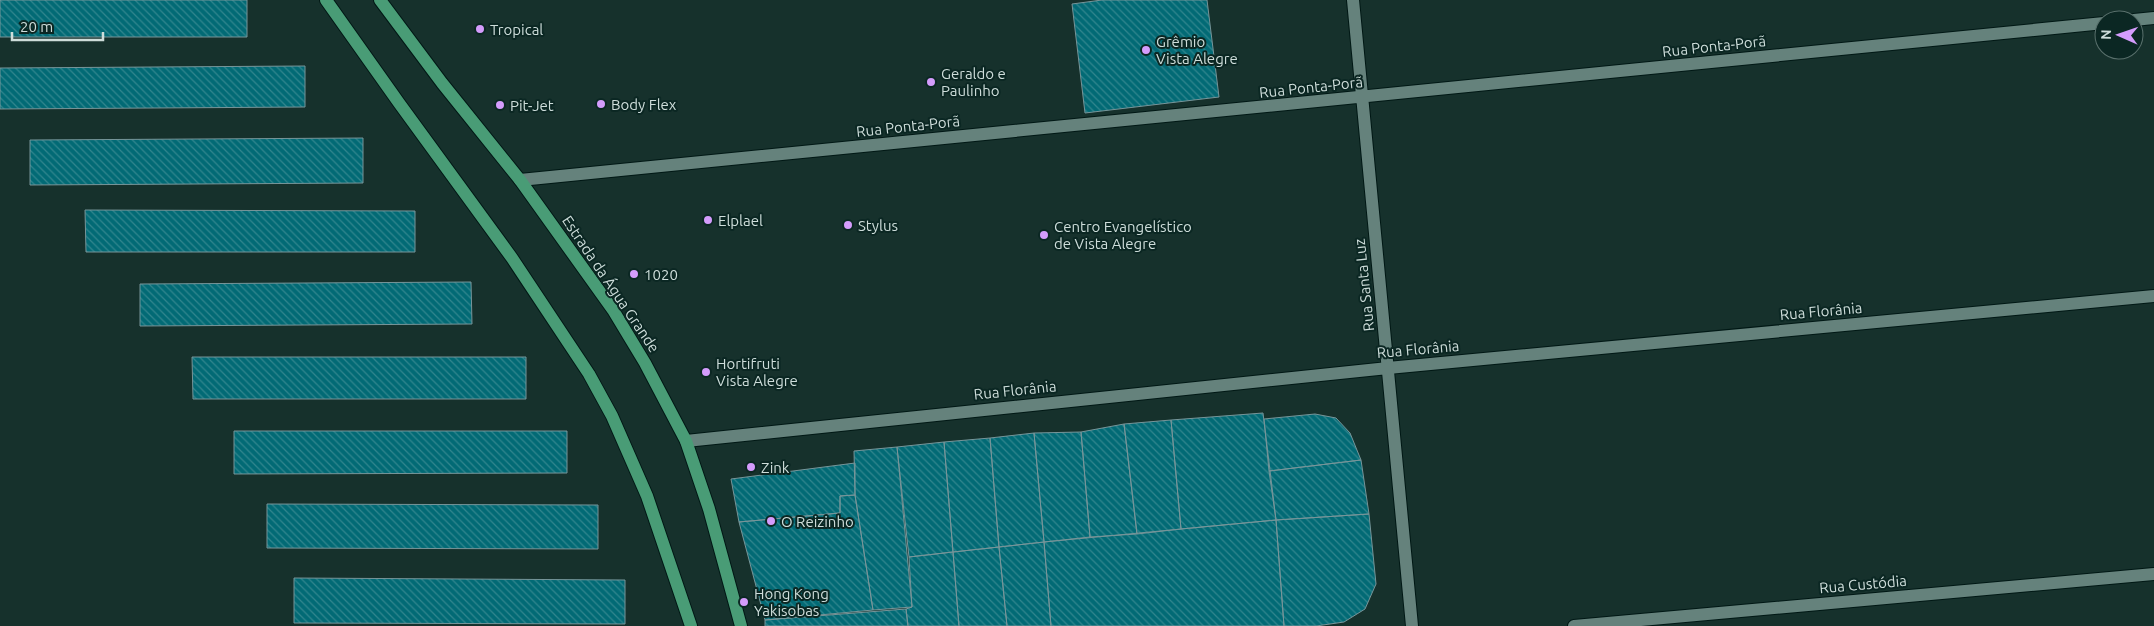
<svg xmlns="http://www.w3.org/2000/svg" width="2154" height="626" font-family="Ubuntu,sans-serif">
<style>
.building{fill:url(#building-back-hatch);stroke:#779599}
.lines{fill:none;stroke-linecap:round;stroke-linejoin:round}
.minor-casing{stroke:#001815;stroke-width:14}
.major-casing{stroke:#001815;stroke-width:14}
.minor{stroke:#65827c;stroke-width:12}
.major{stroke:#499c76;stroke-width:12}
.poi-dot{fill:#d49cfc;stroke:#0b2723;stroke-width:2}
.labels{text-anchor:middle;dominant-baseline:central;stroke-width:4;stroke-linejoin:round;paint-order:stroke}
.poi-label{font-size:15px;fill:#ceddda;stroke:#0b2723;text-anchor:start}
.street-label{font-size:15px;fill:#ceddda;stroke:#0b2723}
</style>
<defs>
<pattern id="building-back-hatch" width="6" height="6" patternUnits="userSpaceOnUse" patternTransform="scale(1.25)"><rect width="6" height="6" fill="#026a75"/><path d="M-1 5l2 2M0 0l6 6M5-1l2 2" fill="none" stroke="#32868e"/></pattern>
</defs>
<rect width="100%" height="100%" fill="#16312c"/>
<path class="building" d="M0,0H247V37H0Z
M1102,0H1207L1219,97L1085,113L1072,4Z
M305,66V107L0,109V68Z
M363,138V183L30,185V140Z
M85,210L415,211V252H86Z
M471,282L472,324L140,326V284Z
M192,357H526V399H193Z
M1263,413L1276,520L1181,529L1171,420Z
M1315,414L1336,418L1350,433L1361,460L1269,471L1264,419Z
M1171,420L1181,529L1137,534L1124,424Z
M1124,424L1137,534L1090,537L1081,432Z
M234,431H567V473L234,474Z
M1081,432L1090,537L1044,542L1034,433Z
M1034,433L1044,542L999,547L990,438Z
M990,438L999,547L953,552L944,442Z
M944,442L953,552L909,557L897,447Z
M897,447L912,607L873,610L855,495L854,451Z
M1361,460L1369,514L1276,520L1269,471Z
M855,463V495L840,496V513L739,522L731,479Z
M855,495L873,610L765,620L739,522L840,513V496Z
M267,504L598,505V549L267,548Z
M1369,514L1376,584L1365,609L1344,622L1316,626H1284L1276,520Z
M1276,520L1284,626H1051L1044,542Z
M1044,542L1051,626H1007L999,547Z
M999,547L1007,626H959L953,552Z
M953,552L959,626H908L906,609L912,607L909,557Z
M294,578L625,580V624L294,623Z
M906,609L908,626H765V620Z"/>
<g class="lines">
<g class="minor-casing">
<path id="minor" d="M1353,0L1412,626
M2134,20L2154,18
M520,180L2104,23
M686,441L1388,368L2154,296
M1574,626L2154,574"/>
</g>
<g class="major-casing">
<path id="major" d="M326,0L399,103L512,258L589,374L612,416L647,496L691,626
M380,0L442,83L520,180L613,310L645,363L686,441L709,509L741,626"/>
</g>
<use href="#minor" class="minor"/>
<use href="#major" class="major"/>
</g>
<g class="poi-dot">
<circle cx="480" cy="29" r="5"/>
<circle cx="1146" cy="50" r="5"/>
<circle cx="931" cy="82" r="5"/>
<circle cx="601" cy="104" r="5"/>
<circle cx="500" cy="105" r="5"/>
<circle cx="708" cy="220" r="5"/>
<circle cx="848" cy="225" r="5"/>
<circle cx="1044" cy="235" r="5"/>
<circle cx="634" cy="274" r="5"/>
<circle cx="706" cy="372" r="5"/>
<circle cx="751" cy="467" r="5"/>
<circle cx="771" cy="521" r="5"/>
<circle cx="744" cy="602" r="5"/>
</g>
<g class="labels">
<g class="poi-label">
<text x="490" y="29">Tropical</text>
<text x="1156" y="41">Grêmio<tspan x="1156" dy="17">Vista Alegre</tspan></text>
<text x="941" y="73">Geraldo e<tspan x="941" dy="17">Paulinho</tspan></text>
<text x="611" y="104">Body Flex</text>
<text x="510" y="105">Pit-Jet</text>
<text x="718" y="220">Elplael</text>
<text x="858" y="225">Stylus</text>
<text x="1054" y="226">Centro Evangelístico<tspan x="1054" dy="17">de Vista Alegre</tspan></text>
<text x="644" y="274">1020</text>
<text x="716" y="363">Hortifruti<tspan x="716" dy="17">Vista Alegre</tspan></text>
<text x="761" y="467">Zink</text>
<text x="781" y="521">O Reizinho</text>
<text x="754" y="593">Hong Kong<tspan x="754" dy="17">Yakisobas</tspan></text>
</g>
<g class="street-label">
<text transform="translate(1714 46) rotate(-6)">Rua Ponta-Porã</text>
<text transform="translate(1311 87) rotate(-6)">Rua Ponta-Porã</text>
<text transform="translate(908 126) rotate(-6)">Rua Ponta-Porã</text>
<text transform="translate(611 284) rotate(56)">Estrada da Água Grande</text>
<text transform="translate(1364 285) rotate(-96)">Rua Santa Luz</text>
<text transform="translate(1821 311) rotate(-5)">Rua Florânia</text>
<text transform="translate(1418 349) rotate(-5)">Rua Florânia</text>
<text transform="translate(1015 390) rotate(-6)">Rua Florânia</text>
<text transform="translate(1863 584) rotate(-5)">Rua Custódia</text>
</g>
</g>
<g transform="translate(2119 35) rotate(272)"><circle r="24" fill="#0b2723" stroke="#59706c"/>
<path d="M0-4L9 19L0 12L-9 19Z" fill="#d49cfc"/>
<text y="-8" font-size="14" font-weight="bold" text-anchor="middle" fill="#ceddda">N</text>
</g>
<path d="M12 32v8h91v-8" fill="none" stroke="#ceddda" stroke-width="2.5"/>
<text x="20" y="32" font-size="15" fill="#ceddda" stroke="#0b2723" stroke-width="4" paint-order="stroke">20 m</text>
</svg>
